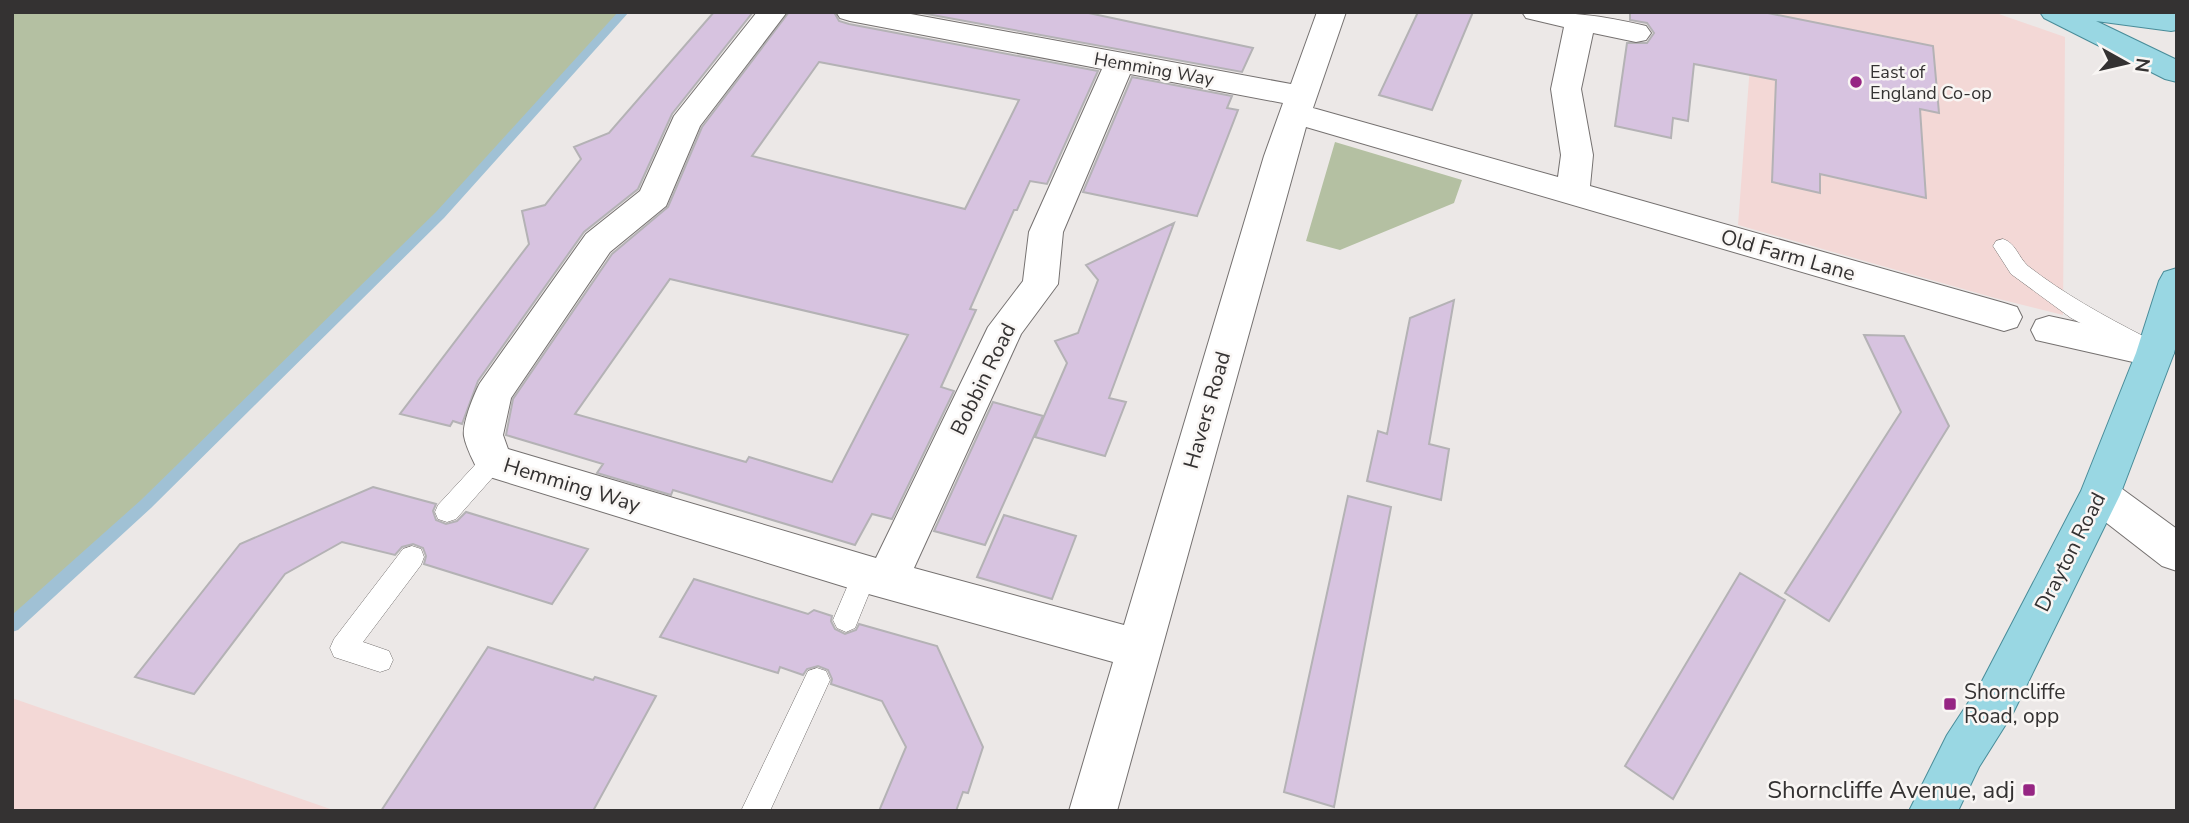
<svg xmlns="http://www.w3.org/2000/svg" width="2189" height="823" font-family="'Nunito Sans',sans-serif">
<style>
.commercial{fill:#f3d8d6}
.green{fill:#b4c0a2}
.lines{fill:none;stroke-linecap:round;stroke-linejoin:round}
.stream{fill:#a0c1d5;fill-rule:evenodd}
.building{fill:#d7c3e0;stroke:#b4b2b5;stroke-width:2;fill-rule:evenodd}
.service-casing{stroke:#757170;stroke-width:1}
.minor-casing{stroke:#757170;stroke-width:2}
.primary-casing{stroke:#498c99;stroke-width:2}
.service{fill:#fff;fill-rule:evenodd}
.minor{fill:#fff;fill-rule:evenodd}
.primary{fill:#99d7e3;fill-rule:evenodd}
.poi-dot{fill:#962583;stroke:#f9f6f4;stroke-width:2.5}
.labels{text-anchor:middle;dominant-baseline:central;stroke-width:5;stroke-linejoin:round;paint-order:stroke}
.far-street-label{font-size:18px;fill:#343232;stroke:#f9f6f4}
.far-poi-label{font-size:18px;fill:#343232;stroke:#f9f6f4;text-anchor:start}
.street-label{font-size:21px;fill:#343232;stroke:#f9f6f4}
.poi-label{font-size:21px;fill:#343232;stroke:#f9f6f4;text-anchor:start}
.near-poi-label{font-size:24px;fill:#343232;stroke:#f9f6f4;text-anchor:end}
</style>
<rect width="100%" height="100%" fill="#ece8e7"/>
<path class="commercial" d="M1754,12H1993L2065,37L2063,315L1995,298L1738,225Z
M12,698L336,811H12Z"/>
<path class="green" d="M12,12H624L440,215L146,504L12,625Z
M1335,142L1462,180L1454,203L1340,250L1306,241Z"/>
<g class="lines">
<path class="stream" d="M618,12H629L444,218L151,508L18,630L12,632V615L141,500L436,212Z"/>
</g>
<path class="building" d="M714,12H753L672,114L638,189L584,232L478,381L462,424L453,421L450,426L400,414L529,244L522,211L545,205L581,159L574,147L609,133Z
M789,12H834L839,21L849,24L1098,71L1047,184L1030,181L1017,210H1014L970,309L976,310L941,387L954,391L892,519L872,514L855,545L673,490L671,495L597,473L603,464L506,435L513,399L612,254L668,207L702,127ZM819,62L1019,100L965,209L752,156ZM670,279L908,335L832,482L749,457L746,462L575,414Z
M916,12H1084L1253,48L1242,72Z
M1418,12H1473L1432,110L1379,95Z
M1630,12H1763L1933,46L1939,113L1920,109L1926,198L1820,174V193L1772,182L1776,80L1694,64L1688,121L1673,118L1671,138L1615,126L1627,43H1647L1654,33L1647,23L1630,20Z
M1132,77L1232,96L1227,108L1238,110L1197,216L1083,192Z
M1174,223L1109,398L1126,402L1105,456L1035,437L1067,363L1055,341L1078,333L1098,280L1086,265Z
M1454,300L1429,444L1449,449L1441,500L1367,481L1378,431L1387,434L1410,318Z
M1864,335L1904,336L1949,426L1829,621L1785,593L1901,412Z
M993,402L1043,416L985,545L934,531Z
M373,487L436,504L433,511L436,520L446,524L457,521L466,512L588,549L552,604L424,564L426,556L423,548L413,544L402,547L395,555L342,542L285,574L194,694L135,677L240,544Z
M1348,496L1391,507L1334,807L1284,792Z
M1004,515L1076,536L1052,599L977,577Z
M1740,573L1785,600L1673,799L1625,766Z
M694,579L808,614L814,610L832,616L831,621L835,629L845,634L856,630L859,624L937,646L983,747L968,793L963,792L956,811H879L906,747L882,701L831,684L832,679L828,670L818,666L807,669L803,675L780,667L778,673L660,637Z
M488,647L593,680L595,677L656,696L593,811H381Z"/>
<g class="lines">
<g class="service-casing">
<path id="service" d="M2003,239C2016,243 2018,257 2028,266C2064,294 2104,316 2145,337L2148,343L2145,349L2137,351L2129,349L2071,318L2011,274L1993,246L1996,241Z
M493,451L501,454L505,461L501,468L456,519L447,522L438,519L435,512L438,505L485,454Z
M412,546L421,549L424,557L421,565L363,642L389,651L393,660L389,669L380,672L334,657L330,648L334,639L403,549Z
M865,563L874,566L877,574L855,628L846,632L837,628L833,620L856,566Z
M817,668L826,671L830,680L770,811H741L808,671Z"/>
</g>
<g class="minor-casing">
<path id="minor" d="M757,12H787L700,126L666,206L610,252L511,398L503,435L508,449L876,558L988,327L1023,281L1029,232L1102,69L850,21L840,18L836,12H900L1291,84L1317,12H1346L1313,108L1558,177L1561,155L1551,89L1564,27L1526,18L1522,12C1568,12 1601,15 1646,26L1651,33L1646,40L1636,42L1593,33L1581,89L1593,155L1590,186L2004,303L2017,307L2022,317L2017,327L2004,331L1306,127L1117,811H1069L1113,662L865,593L493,478L479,473C474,462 466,448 464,436C462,424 474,394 480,383L586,234L640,191L674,116ZM1130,74L1283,103L1264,156L1124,625L914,568L1021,334L1058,284L1063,232Z
M2049,316L2155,339L2168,343L2174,353L2168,363L2155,367L2036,340L2031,330L2036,320Z
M2100,478L2114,483L2177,529V571L2162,566L2086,507L2080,495L2086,483Z"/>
</g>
<g class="primary-casing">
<path id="primary" d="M2040,12L2177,14V30L2171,31L2096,21L2177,60V82L2165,79L2044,18Z
M2177,268V342L2174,353L2120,495L2013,713L1979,767L1958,811H1909L1947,735L1981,683L2081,491L2136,353L2159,281L2164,272Z"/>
</g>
<use href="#service" class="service"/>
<use href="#minor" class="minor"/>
<use href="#primary" class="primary"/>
</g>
<g class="poi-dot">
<circle cx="1856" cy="82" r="7"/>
<rect x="1943" y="697" width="14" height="14" rx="3.5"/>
<rect x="2022" y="783" width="14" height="14" rx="3.5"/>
</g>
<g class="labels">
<g class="far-street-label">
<text transform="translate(1154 69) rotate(10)">Hemming Way</text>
</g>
<g class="far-poi-label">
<text x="1870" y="72">East of<tspan x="1870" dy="21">England Co-op</tspan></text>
</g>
<g class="street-label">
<text transform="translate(1788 255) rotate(16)">Old Farm Lane</text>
<text transform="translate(983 379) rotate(-64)">Bobbin Road</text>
<text transform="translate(1207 410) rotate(-74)">Havers Road</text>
<text transform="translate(572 485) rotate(17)">Hemming Way</text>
<text transform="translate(2070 552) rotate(-63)">Drayton Road</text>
</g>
<g class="poi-label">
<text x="1964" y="692">Shorncliffe<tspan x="1964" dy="24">Road, opp</tspan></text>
</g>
<g class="near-poi-label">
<text x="2015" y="790">Shorncliffe Avenue, adj</text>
</g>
</g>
<rect width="2189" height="823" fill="none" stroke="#343232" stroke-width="28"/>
<g transform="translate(2126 63) rotate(98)" stroke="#f9f6f4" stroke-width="5" paint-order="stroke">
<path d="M0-5L12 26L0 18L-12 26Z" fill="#343232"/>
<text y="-10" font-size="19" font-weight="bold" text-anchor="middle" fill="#343232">N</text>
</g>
</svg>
